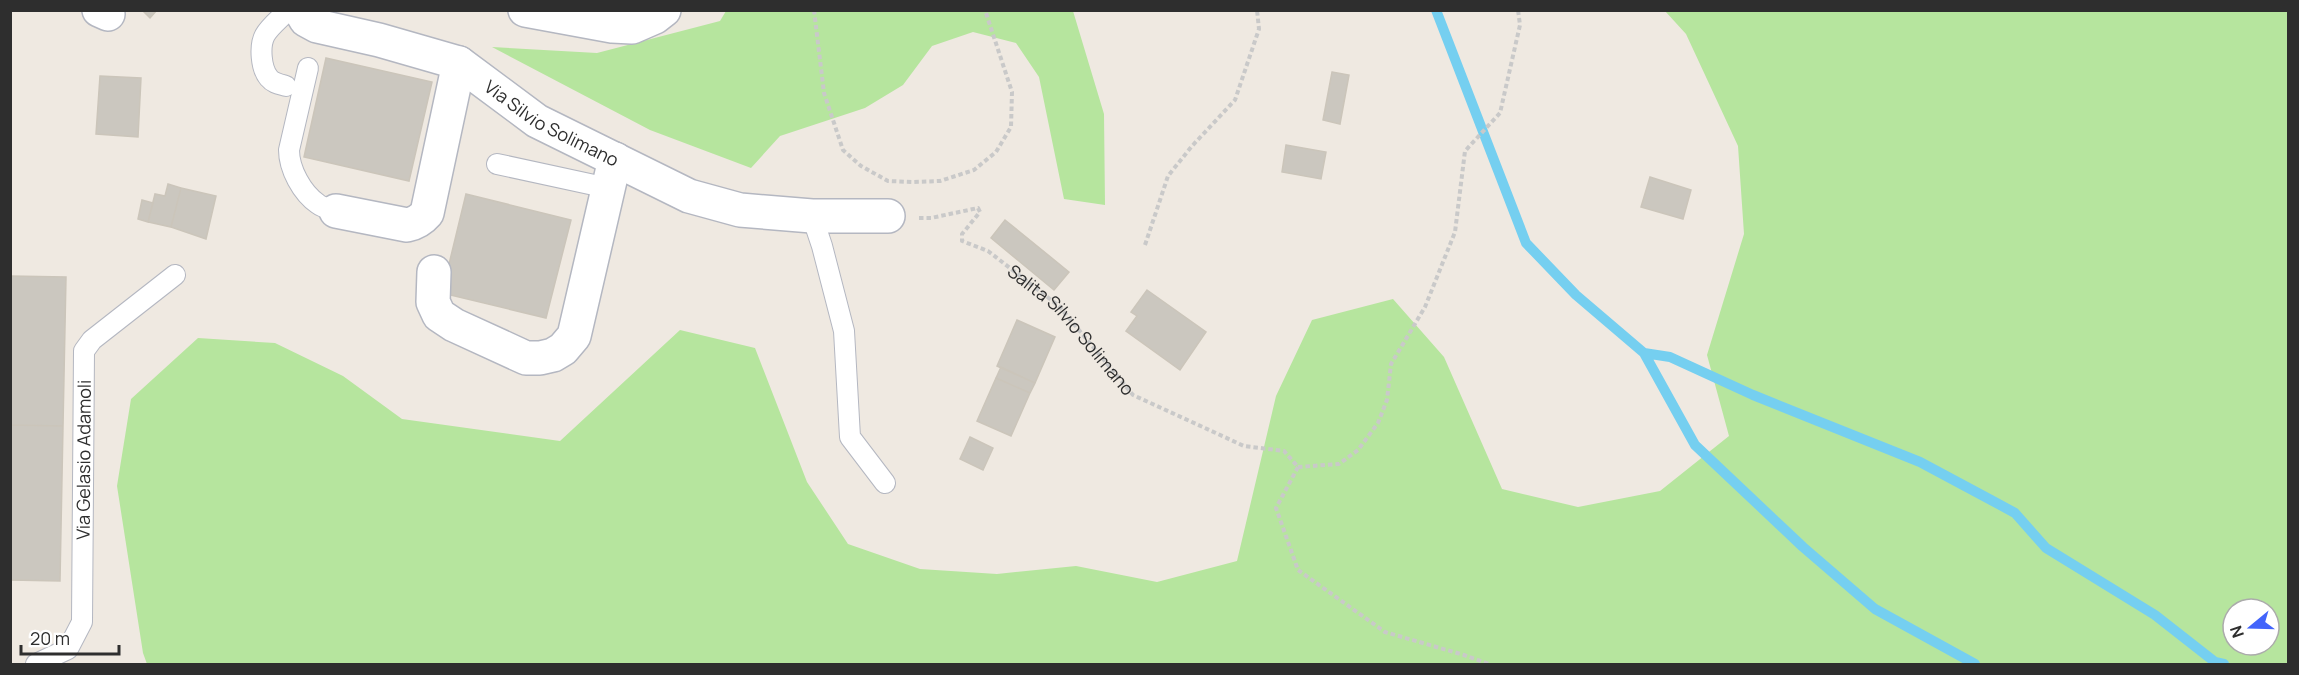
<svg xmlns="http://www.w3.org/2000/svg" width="2299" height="675" font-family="Manrope,sans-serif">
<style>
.green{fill:#b6e59e;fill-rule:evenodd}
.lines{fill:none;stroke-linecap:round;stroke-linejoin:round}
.stream{stroke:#75cff0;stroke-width:10}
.building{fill:#cbc7bf;stroke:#cbc5ba;stroke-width:1.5}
.lane-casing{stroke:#b4b7c1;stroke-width:22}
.street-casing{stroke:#b4b7c1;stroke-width:36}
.path{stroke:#c9c9c9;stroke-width:4;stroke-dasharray:4.5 3;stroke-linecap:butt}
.lane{stroke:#fff;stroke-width:20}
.street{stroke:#fff;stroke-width:33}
.labels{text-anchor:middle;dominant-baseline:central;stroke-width:4.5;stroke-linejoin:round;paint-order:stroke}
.street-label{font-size:18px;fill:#2e2e2e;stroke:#fff}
</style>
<rect width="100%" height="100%" fill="#efe9e1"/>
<path class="green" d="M726,11H1073L1104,114L1105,205L1064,199L1039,77L1016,43L973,32L932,46L903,85L865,108L780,136L751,168L650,130L492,47L597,53L720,21Z
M1665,11H2288V664H147L143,653L117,486L131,399L198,338L275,343L343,376L402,419L560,441L680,330L755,348L807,482L848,544L920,569L997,574L1076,566L1157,582L1237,561L1276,396L1312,320L1393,299L1444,357L1502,489L1578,507L1660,491L1729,436L1707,355L1744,234L1738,146L1686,34ZM2233,609H2269V645H2233Z"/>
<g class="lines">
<path class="stream" d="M1436,10L1526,243L1576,295L1644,353L1695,445L1803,547L1875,609L1975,664
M1644,353L1670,357L1753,395L1920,462L1991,500L2015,513L2046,548L2155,615L2215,662L2224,664"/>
</g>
<path class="building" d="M142,10H157L150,18Z
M326,58L432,82L409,181L304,157Z
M1332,72L1349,75L1340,124L1323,120Z
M100,76L141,78L138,137L96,134Z
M1286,145L1326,152L1321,179L1282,172Z
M1650,177L1691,190L1683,219L1641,207Z
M168,184L181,188L171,227L148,222L155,194L165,196Z
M181,188L216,196L206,239L171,227Z
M466,194L571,220L546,318L442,293Z
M142,200L153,203L148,222L138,219Z
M1005,220L1069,272L1054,290L991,238Z
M10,276L66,277L63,426L10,425Z
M1147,290L1206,332L1180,370L1126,331L1137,316L1131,312Z
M1017,320L1055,337L1035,383L997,366Z
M1001,367L1035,383L1030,393L996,378Z
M996,378L1030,393L1011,436L977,421Z
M10,425L63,426L60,581L10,580Z
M970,437L993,448L983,470L960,459Z"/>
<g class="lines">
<g class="lane-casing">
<g id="lane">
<path d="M308,68L289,150C289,169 302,193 318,204C323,208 330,209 336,211"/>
<path d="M286,86C279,84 273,83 269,78C261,69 259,46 265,35C270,26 281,18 288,10"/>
<path d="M497,164L608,188"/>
<path d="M812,216L822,246L844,331L850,437L885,483"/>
<path id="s2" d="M36,664L68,649L82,622L84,351L92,340L175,275"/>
</g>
</g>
<g class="street-casing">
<g id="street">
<path d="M99,10L108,14"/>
<path id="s3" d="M300,10L306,20L317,26L379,40L459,63L537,121L689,196L740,210L812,216H888"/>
<path d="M525,10L612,26L632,27L655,17L664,10"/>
<path d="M336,211L407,225C416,223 421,220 427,213L459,63"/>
<path d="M434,272L433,302L439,315L454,325L526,358H540L553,355L563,349L574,336L615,159"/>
</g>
</g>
<g class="path">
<path d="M814,10L824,93L843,150L861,166L888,181L913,182L940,181L974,170L996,152L1011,127L1012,92L985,10"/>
<path id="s1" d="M919,218H931L978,208L980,212L962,234V241L988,251L1059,306L1133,395L1244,446L1284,451L1298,467"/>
<path d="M1145,245L1168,176L1192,146L1235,100L1259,29L1257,10"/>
<path d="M1298,467L1339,464L1358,450L1378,423L1387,400L1391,364L1425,307L1455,232L1465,151L1500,113L1520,25L1518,10"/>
<path d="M1298,467L1276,508L1298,570L1385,632L1464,655L1489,664"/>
</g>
<use href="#lane" class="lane"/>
<use href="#street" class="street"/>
</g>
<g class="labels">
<g class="street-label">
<text stroke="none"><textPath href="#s3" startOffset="282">Via Silvio Solimano</textPath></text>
<text stroke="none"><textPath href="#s1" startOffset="243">Salita Silvio Solimano</textPath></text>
<text stroke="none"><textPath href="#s2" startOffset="228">Via Gelasio Adamoli</textPath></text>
</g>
</g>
<rect width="2299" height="675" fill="none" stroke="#2e2e2e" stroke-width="24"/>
<g transform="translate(2251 627) rotate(251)"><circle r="28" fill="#ffffff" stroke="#ababab" stroke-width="1.5"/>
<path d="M0-4.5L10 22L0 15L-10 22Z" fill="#4264fb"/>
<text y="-9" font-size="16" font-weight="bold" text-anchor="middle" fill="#2e2e2e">N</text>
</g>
<path d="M21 645v9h98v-9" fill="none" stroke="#2e2e2e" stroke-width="3"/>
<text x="30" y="645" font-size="18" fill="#2e2e2e" stroke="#ffffff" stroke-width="4.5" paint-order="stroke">20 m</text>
</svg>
